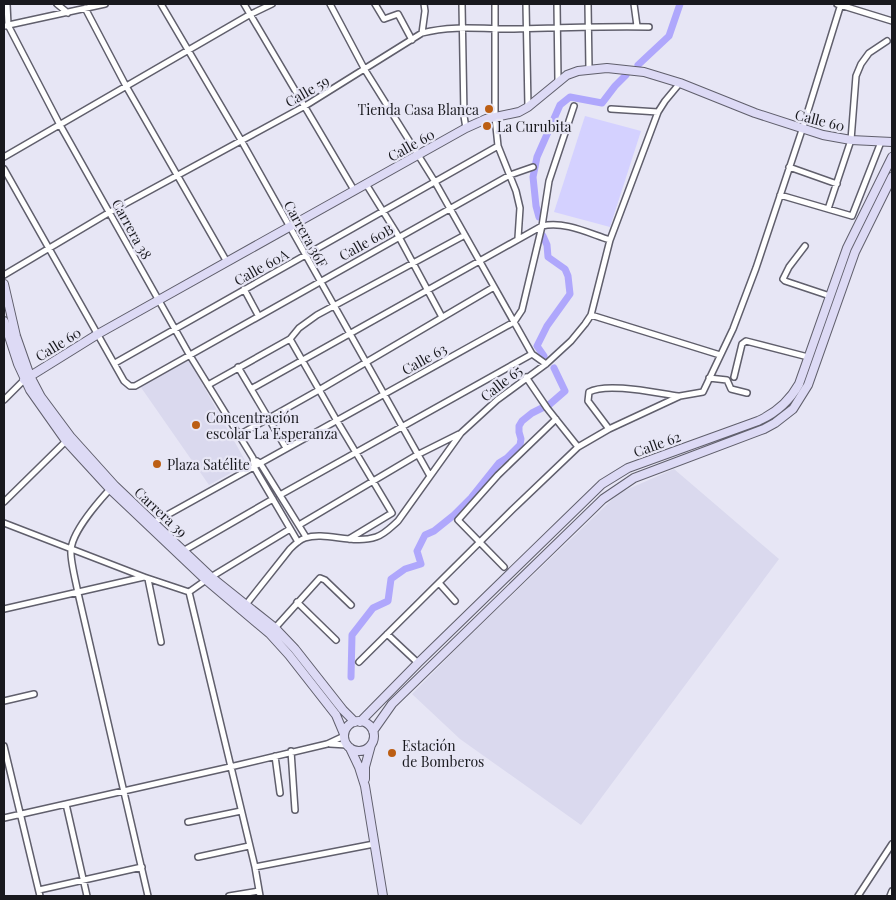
<svg xmlns="http://www.w3.org/2000/svg" width="896" height="900" font-family="'Playfair Display',serif">
<style>
.built{fill:#dad9ee}
.green{fill:#d4d1ff}
.lines{fill:none;stroke-linecap:round;stroke-linejoin:round}
.canal{stroke:#afa7fc;stroke-width:7}
.street-casing{stroke:#605f6c;stroke-width:8}
.secondary-casing{stroke:#605f6c;stroke-width:10}
.street{stroke:#fff;stroke-width:5}
.secondary{stroke:#dddaf5;stroke-width:8}
.poi-dot{fill:#bc5e13;stroke:#e7e6f5;stroke-width:2}
.labels{text-anchor:middle;dominant-baseline:central;stroke-width:4.5;stroke-linejoin:round;paint-order:stroke}
.street-label{font-size:14px;fill:#19191e;stroke:#e7e6f5}
.poi-label{font-size:14px;fill:#19191e;stroke:#e7e6f5;text-anchor:start}
</style>
<rect width="100%" height="100%" fill="#e7e6f5"/>
<path class="built" d="M189,360L247,464L209,485L140,386Z
M674,469L779,559L581,825L460,739L412,694L462,643L619,493Z"/>
<path class="green" d="M585,116L641,131L610,227L554,212Z"/>
<g class="lines">
<path class="canal" d="M638,65L669,36L680,4
M539,217L536,206L533,177L537,157L560,105L570,97L602,103L615,86L626,75
M543,236L547,245L548,257L565,269L568,276L570,294L547,326L537,346L544,356
M351,677L352,635L373,608L388,601L391,579L405,569L421,564L417,551L425,535L434,531L454,515L471,498L499,463L507,458L520,445L521,439L519,432V426L522,421L532,413L550,404L565,391L554,368"/>
<g class="street-casing">
<path id="street" d="M7,4L8,25L60,125L189,354L253,458L254,467L298,542
M57,4L68,13
M161,4L241,140L430,476
M244,4L354,190
M330,4L365,70L435,182L532,354L546,364
M375,4L384,19L398,14L412,40
M462,4L464,116L466,128
M495,4V117L498,146L516,191L520,208L518,238
M526,4L528,107
M557,4L558,80
M588,4L589,69
M634,4L637,26
M837,4L892,21
M85,8L126,86L227,262
M4,26L105,4
M422,33L425,11L424,4
M611,109L658,112
M4,157L249,15L272,4
M789,167L837,184
M4,169L124,381L130,386H135L510,175L533,167
M366,184L399,237L442,317
M780,195L852,216L881,142
M828,209L851,140L856,76L861,64L869,53L887,41
M805,246L789,267L783,279L785,281L830,296
M4,275L110,212L305,106L422,33C453,25 483,29 514,29C559,28 604,26 649,27
M244,289L258,315
M591,315L720,355
M290,339L337,421L392,513L349,539
M115,363L498,146
M238,367L286,448
M526,377L547,408L578,447
M734,377L742,344L746,341L808,357
M709,378L727,380L731,389L747,393
M208,385L290,339L299,328L317,315L465,235
M251,389L542,226C565,221 588,233 610,240
M4,400L24,380
M609,429L588,401L589,392C607,382 656,393 678,396
M239,435L319,390L494,287
M257,461L260,463L306,537
M111,488C99,501 72,532 71,550C70,560 76,582 78,593L148,896
M280,495L532,354
M4,502L66,441
M4,523L144,577L189,592L206,580
M151,524L514,322L522,310L542,226L549,181L574,106
M299,525L417,455L459,434
M183,551L273,499
M504,567L458,520L498,475L556,419
M211,577L290,529
M148,579L161,642
M439,583L455,601
M189,592L255,867L260,896
M297,602L336,640
M244,607L290,549C294,545 299,540 305,538C325,531 353,545 376,537C385,534 391,527 398,521L461,433L497,400L546,364L571,341L585,324L591,315L610,240L658,112L665,101L680,83
M4,609L144,577
M275,628L320,578L325,580L351,605
M387,634L418,663
M359,662L513,509L578,447L609,429L680,396L703,392L733,329L756,268L802,130L841,4
M4,701L34,694
M330,744L347,745
M4,746L40,896
M291,751L295,810
M275,756L280,793
M66,804L87,896
M4,818L230,767L327,744L344,736
M188,822L241,811
M198,857L249,846
M255,867L374,844
M39,890L142,867
M229,896L259,891
M858,896L892,844
M890,896L892,891"/>
</g>
<g class="secondary-casing">
<path id="secondary" d="M4,284L16,336L30,376L41,397L70,436L115,486L211,577L275,628L295,649L343,710L355,722
M4,321L18,364L30,390L66,441L110,489L206,580L270,634L289,655L336,715L344,734
M24,380L98,334L466,128L486,119L519,112L528,107L567,75L578,71L607,68L644,72L680,83L755,113L823,135L851,140L892,142
M344 736a15 15 0 1 1 30 0a15 15 0 1 1-30 0Z
M360,722L418,663L602,484L628,468L758,421C776,413 789,402 799,384L847,248L892,157
M373,731L392,704L603,499L634,478L764,429L775,423L793,409L808,385L855,252L892,177
M350,748L359,767L365,786L383,896
M365,779V767L371,745"/>
</g>
<use href="#street" class="street"/>
<use href="#secondary" class="secondary"/>
</g>
<g class="poi-dot">
<circle cx="489" cy="109" r="5"/>
<circle cx="487" cy="126" r="5"/>
<circle cx="196" cy="425" r="5"/>
<circle cx="157" cy="464" r="5"/>
<circle cx="392" cy="753" r="5"/>
</g>
<g class="labels">
<g class="street-label">
<text transform="translate(307 91) rotate(-30)">Calle 59</text>
<text transform="translate(820 120) rotate(14)">Calle 60</text>
<text transform="translate(411 145) rotate(-29)">Calle 60</text>
<text transform="translate(132 229) rotate(61)">Carrera 38</text>
<text transform="translate(306 234) rotate(61)">Carrera 36F</text>
<text transform="translate(366 242) rotate(-29)">Calle 60B</text>
<text transform="translate(261 267) rotate(-29)">Calle 60A</text>
<text transform="translate(58 344) rotate(-32)">Calle 60</text>
<text transform="translate(424 359) rotate(-29)">Calle 63</text>
<text transform="translate(501 383) rotate(-38)">Calle 65</text>
<text transform="translate(657 444) rotate(-20)">Calle 62</text>
<text transform="translate(161 512) rotate(43)">Carrera 39</text>
</g>
<g class="poi-label">
<text x="479" y="109" text-anchor="end">Tienda Casa Blanca</text>
<text x="497" y="126">La Curubita</text>
<text x="206" y="417">Concentración<tspan x="206" dy="16">escolar La Esperanza</tspan></text>
<text x="167" y="464">Plaza Satélite</text>
<text x="402" y="745">Estación<tspan x="402" dy="16">de Bomberos</tspan></text>
</g>
</g>
<rect width="896" height="900" fill="none" stroke="#19191e" stroke-width="10"/>
</svg>
